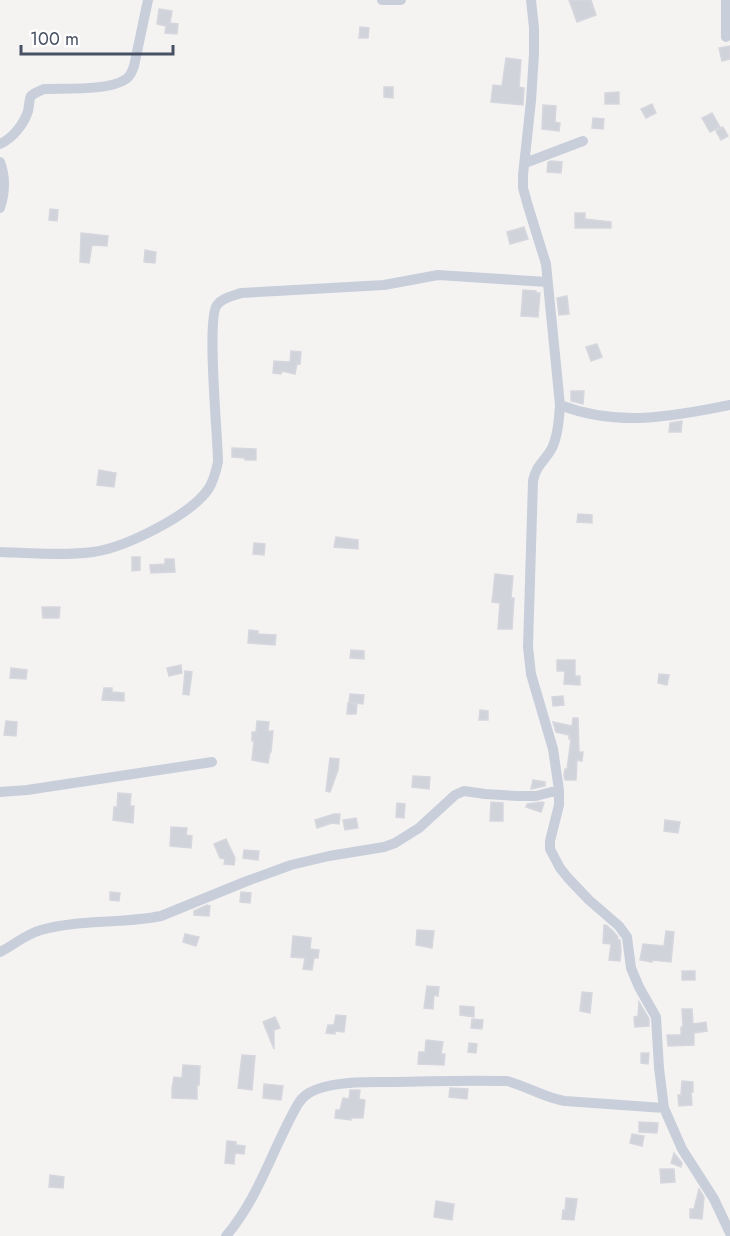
<svg xmlns="http://www.w3.org/2000/svg" width="730" height="1236" font-family="Jost,sans-serif">
<style>
.building{fill:#d1d3da;stroke:#d6d7de;stroke-width:1.5}
.lines{fill:none;stroke-linecap:round;stroke-linejoin:round}
.minor{stroke:#c8cfdb;stroke-width:10}
</style>
<rect width="100%" height="100%" fill="#f5f3f2"/>
<path class="building" d="M569,0H591L596,15L577,22Z
M159,9L172,11L170,23L178,24L177,34L165,33L166,26L157,24Z
M360,27L369,28L368,38H359Z
M730,46V59L722,61L719,48Z
M506,58L521,60L519,87L524,88L523,105L491,102L493,85L502,86Z
M384,87H393V98L384,97Z
M619,92V104H605V93Z
M652,104L656,113L646,118L641,109Z
M543,105L556,106L555,122L560,123L559,131L542,129Z
M712,113L720,127L710,132L702,118Z
M593,118L604,119L603,129L592,128Z
M723,127L728,136L721,140L716,131Z
M551,161L562,162L561,173L547,172L548,162Z
M50,209L58,210L57,221L49,220Z
M575,213H585V219L611,222V228H575Z
M524,227L528,239L510,244L507,232Z
M81,233L108,236L107,246L92,245L89,263L80,262Z
M145,250L156,252L155,263L144,262Z
M523,290L536,291V293H540L538,317L521,316Z
M567,296L569,314L559,315L557,298Z
M597,344L602,357L591,361L586,347Z
M291,351L301,352L300,364L297,363L295,374L282,371L281,374L273,373L274,361L290,362Z
M571,391H584L583,404L571,401Z
M682,421L681,432H669L670,423Z
M232,448L256,449V460H245V458L232,457Z
M99,470L116,473L114,487L97,485Z
M578,514L592,515V523L577,522Z
M336,537L358,540V549L334,547Z
M254,543L265,544L264,555L253,554Z
M132,557H140V570L132,571Z
M165,559H174L175,572L151,573L150,565L165,564Z
M495,574L513,576L511,598H514L512,629H498L500,603L492,602Z
M42,607H60L59,618H43Z
M249,630L258,631V634L276,635L275,645L248,643Z
M351,650L364,651V659L350,658Z
M557,660H575V676H580V685L564,684L565,671H557Z
M181,665L182,673L169,676L167,668Z
M11,668L27,670L26,679L10,678Z
M185,671L192,672L189,695L183,694Z
M659,674L669,675L667,685L658,683Z
M104,688H112V692L124,693V701L102,700Z
M350,694L364,695L363,704L349,702Z
M563,696L564,705L553,706L552,697Z
M348,703L357,704L356,714H347Z
M480,710L488,711V720H479Z
M573,718H578L579,752H583L582,761L577,760L576,780H565L564,775L565,769H567L571,739H569V735L556,732L553,722L572,726Z
M6,721L17,722L16,736L4,735Z
M257,721L269,722L268,731H273L271,752H270L268,763L252,760L254,741H252V732H256Z
M330,758L339,759L338,770L330,792L326,791Z
M413,776L430,777L429,789L412,787Z
M533,780L545,782V786L531,789Z
M118,793L131,794L130,806H134L133,823L113,820L114,807H117Z
M491,802L503,803V821H490Z
M542,802L544,803L541,812L526,807L527,804Z
M397,803L405,804L404,818L396,817Z
M334,814H340L339,824L332,823L317,828L315,820Z
M356,818L358,828L345,830L343,820Z
M665,820L680,822L678,833L664,831Z
M171,827L187,828L186,835L192,836L191,848L170,846Z
M226,839L235,858L234,865L224,864L225,859L220,858L214,844Z
M244,850L259,851L258,860L243,858Z
M110,892L120,893L119,901L110,900Z
M241,892L251,893L250,903L240,902Z
M207,905L210,906L209,916L194,915V911Z
M604,925H606L613,931L618,937L617,939L620,940L621,950L620,961L609,960L611,944L603,943Z
M417,930L434,931L432,948L416,945Z
M666,931L674,932L671,962L652,960V962L640,960L643,944L664,946Z
M185,934L199,937L196,946L183,942Z
M293,936L311,938L310,949L319,950L318,958H314L312,970L303,969L305,958L291,957Z
M682,971H695V980H682Z
M427,986L439,987L438,996L434,995L433,1009L424,1008Z
M582,992L592,993L590,1013L580,1011Z
M639,1002L649,1019V1026L635,1027L634,1017L638,1016Z
M460,1006L474,1007V1017L460,1015Z
M682,1009H692L693,1024L706,1022L707,1031L694,1033V1045L668,1046L667,1035H681V1027H683Z
M336,1015L346,1016L344,1032L335,1031V1034L326,1033L328,1025H334Z
M275,1017L280,1028L274,1030V1049L263,1022Z
M472,1019L483,1020L482,1029L471,1028Z
M426,1040L443,1042L441,1054H445L444,1065L418,1064L419,1052H425Z
M469,1043L477,1044L476,1053L468,1052Z
M641,1053H649L648,1064L641,1063Z
M242,1055L255,1056L252,1090L238,1088Z
M183,1065L200,1066L199,1085H197V1099L172,1098V1088L174,1077L182,1078Z
M682,1081L693,1082V1092H691L692,1105L679,1106L678,1095H681Z
M264,1084L283,1086L281,1100L263,1098Z
M450,1088L468,1089L467,1099L449,1097Z
M350,1090H360L359,1099L365,1100L363,1118H351V1120L335,1118L336,1110H340L343,1098L349,1099Z
M639,1122L658,1123L657,1133L639,1132Z
M632,1134L644,1136L642,1146L630,1143Z
M227,1141L236,1142V1145L245,1146L244,1154L235,1153L234,1164L225,1163Z
M674,1153L682,1163L681,1167L671,1163Z
M660,1169H674L675,1182L661,1183Z
M50,1175L64,1177L63,1188L49,1187Z
M699,1189L704,1197L702,1219L690,1218V1209H694Z
M566,1198L577,1199L574,1220L562,1219L563,1210L565,1211Z
M436,1201L454,1204L452,1220L434,1217Z"/>
<g class="lines">
<path class="minor" d="M382,0H401
M531,0L534,28V54L531,101L523,175V188L528,206L546,264L560,405C559,419 558,435 552,448C545,461 536,465 533,481L528,647L531,674L553,749L559,790V805L550,841V849L560,868L568,878L589,900L619,926L627,937L631,968L639,987L656,1017L659,1068L664,1108L682,1149L714,1199L730,1233
M726,37V0
M0,144C13,138 24,124 28,111C29,107 29,100 31,96C34,93 40,91 44,89C66,88 109,91 126,79C131,76 132,71 134,66L148,0
M0,162C6,178 5,193 0,208
M525,163L583,141
M560,405C617,427 672,417 730,405
M0,552C30,553 63,556 93,552C124,548 192,515 209,488C214,480 216,471 218,462C218,437 206,319 217,305C223,297 233,296 241,293L384,285L438,275L547,282
M0,792L27,790L212,762
M0,952C14,945 26,934 41,930C80,919 122,924 161,916L247,881L291,865L329,856L384,847L395,843L419,828L455,795L464,791L485,794L518,796H536L559,790
M226,1236C259,1198 273,1147 298,1104C304,1094 313,1090 324,1087C347,1081 371,1082 394,1082C432,1081 469,1080 507,1081C527,1086 544,1098 565,1101L664,1108"/>
</g>
<path d="M21 45v9h152v-9" fill="none" stroke="#475163" stroke-width="3"/>
<text x="30" y="45" font-size="18" fill="#475163" stroke="#ffffff" stroke-width="4.5" paint-order="stroke">100 m</text>
</svg>
